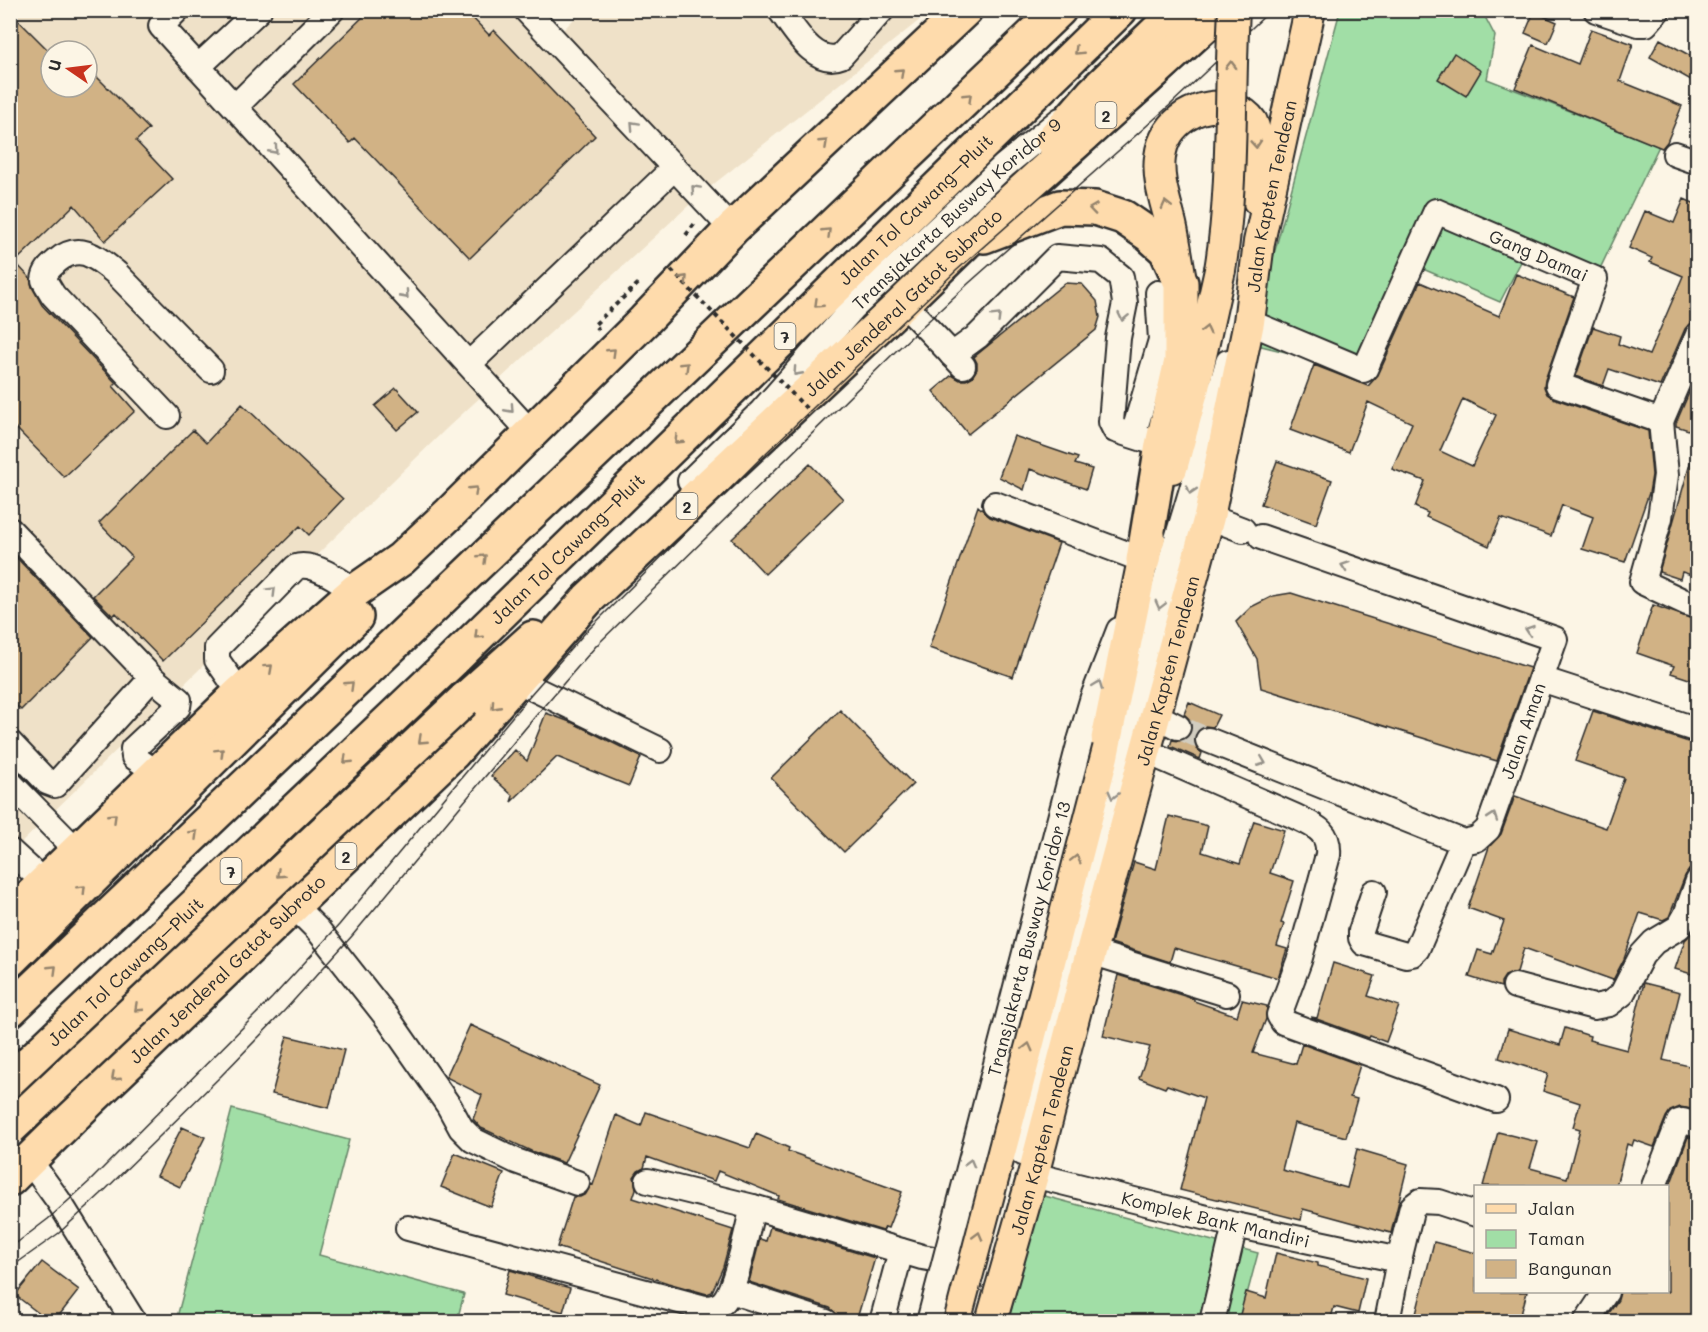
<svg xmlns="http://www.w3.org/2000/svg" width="1708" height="1332" font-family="Mali,sans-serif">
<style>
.built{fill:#efe1c8;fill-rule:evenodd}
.green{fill:#a1dea6;stroke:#668468;stroke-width:1.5}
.building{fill:#d1b285;stroke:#2b2b2b;stroke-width:1.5;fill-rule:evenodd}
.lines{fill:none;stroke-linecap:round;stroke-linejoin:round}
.minor-tunnel{stroke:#d2cdc0;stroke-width:24;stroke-dasharray:24 12;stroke-linecap:butt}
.minor-casing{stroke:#2b2b2b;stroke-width:28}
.major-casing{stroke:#2b2b2b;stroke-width:34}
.highway-casing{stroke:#2b2b2b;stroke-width:38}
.path{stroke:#2b2b2b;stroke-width:4;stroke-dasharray:4.5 4.5;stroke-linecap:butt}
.minor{stroke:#fcf5e5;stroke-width:24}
.major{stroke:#fedbac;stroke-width:30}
.highway{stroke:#fedbac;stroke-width:33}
.tram{stroke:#2b2b2b;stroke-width:1.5}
.minor-bridge-casing{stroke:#2b2b2b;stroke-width:28;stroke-linecap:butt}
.major-bridge-casing{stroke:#2b2b2b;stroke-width:34;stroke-linecap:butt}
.highway-bridge-casing{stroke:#2b2b2b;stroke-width:38;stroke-linecap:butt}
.path-bridge{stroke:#2b2b2b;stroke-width:4;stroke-dasharray:4.5 4.5;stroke-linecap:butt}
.minor-bridge{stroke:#fcf5e5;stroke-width:24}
.major-bridge{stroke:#fedbac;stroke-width:30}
.highway-bridge{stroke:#fedbac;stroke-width:33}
.oneway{stroke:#94836c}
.oneway2{stroke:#949088}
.labels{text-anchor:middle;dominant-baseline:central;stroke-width:5;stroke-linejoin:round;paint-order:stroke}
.shield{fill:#fcf5e5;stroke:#6a6863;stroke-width:1.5}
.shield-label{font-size:16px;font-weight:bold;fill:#2b2b2b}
.street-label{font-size:18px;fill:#2b2b2b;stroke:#fcf5e5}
</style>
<rect width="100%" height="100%" fill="#fcf5e5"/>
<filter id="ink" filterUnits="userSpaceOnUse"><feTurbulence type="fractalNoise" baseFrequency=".0167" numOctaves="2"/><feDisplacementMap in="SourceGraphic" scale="12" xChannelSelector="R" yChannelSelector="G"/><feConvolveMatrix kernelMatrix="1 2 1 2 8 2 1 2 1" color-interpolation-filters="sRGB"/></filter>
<g filter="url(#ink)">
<path class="built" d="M542,10L561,32L582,11H931L700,195L447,428L11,853V11ZM51,51H87V87H51Z"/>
<path class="green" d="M1340,11H1482L1495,36L1487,79L1659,146L1595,279L1524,256L1500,302L1416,266L1363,371L1253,344L1255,324Z
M232,1109L349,1140L319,1255L464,1294L457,1321H176Z
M1041,1195L1258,1253L1240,1321L1008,1322Z"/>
<path class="building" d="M370,10H465L489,35L494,30L595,136L470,258L355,138L350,143L294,84Z
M10,12L51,53V87H87V67L149,129L136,141L172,179L105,241L74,205L15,262L30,278L32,287L42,305L116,383L113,386L135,411L64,477L10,422Z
M1534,12L1557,22L1548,43L1525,33Z
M1591,29L1633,44L1620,81L1682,106L1667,142L1662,148L1515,88L1533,45L1578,64Z
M1660,39L1698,60V84L1650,57Z
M1454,53L1481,71L1466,96L1438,79Z
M1684,199L1698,205V321L1690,323L1685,329L1660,386L1609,369L1603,386L1576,376L1593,327L1620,336L1618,344L1649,355L1683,276L1650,262L1652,258L1629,248L1645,211L1674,223Z
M1516,274L1574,297L1545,380L1544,387L1547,394L1553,398L1648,431L1652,475L1649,493L1625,562L1582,549L1593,517L1562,505L1551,536L1501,518L1489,546L1426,517L1428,513L1415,507L1425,481L1392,469L1412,423L1368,402L1349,452L1290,430L1314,365L1368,386L1378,375L1420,282L1499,316ZM1463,399L1496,415L1472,466L1440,451Z
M1065,283L1082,284L1097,301L1100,317L1096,330L968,434L933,391L952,375L960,380H966L972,377L977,369V363L974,357Z
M1698,372V433L1676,426V423Z
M396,388L418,412L397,430L375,406Z
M242,404L343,499L309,535L300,526L163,661L116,613L113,616L93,596L132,557L99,523L193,430L206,443Z
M1014,436L1078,458L1075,464L1092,469L1086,489L1030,469L1024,490L999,477Z
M1693,453L1698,454V577L1682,572L1680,579L1659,572Z
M1277,461L1332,480L1316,524L1261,504Z
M810,464L843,499L765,574L732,539Z
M978,506L990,517L1059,543L1013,677L929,648Z
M10,551L93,637L21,710L10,700Z
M1291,593L1530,668L1497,761L1261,688L1257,659L1236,622L1251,607L1273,596Z
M1653,605L1698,621V682L1671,673L1674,666L1637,653Z
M1189,702L1219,715L1213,727L1205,726L1200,729L1195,734L1194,743L1197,749L1202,753L1200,759L1170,746L1172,740L1179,741L1185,739L1191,733L1192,726L1190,720L1184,714Z
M840,710L913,784L844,852L771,778Z
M1593,711L1698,745V816L1691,835L1698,837V867L1689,870L1685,876L1669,917L1663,920L1640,913L1624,959L1613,980L1524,948L1517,972L1505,976L1501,982V987L1469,977L1478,950L1492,954L1504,921L1468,908L1489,847L1501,834L1515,796L1606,828L1624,778L1575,761Z
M546,713L573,723L641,757L629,786L557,757L511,802L513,796L491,776L515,750L527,761Z
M1169,816L1208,826L1202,852L1240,864L1254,821L1284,830L1270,873L1294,881L1281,923L1284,924L1277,946L1287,949L1278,978L1174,948L1170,962L1111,943L1134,862L1156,869Z
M1698,924V976L1675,969L1685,940L1691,934Z
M1333,963L1375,976L1368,996L1399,1006L1386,1042L1370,1036L1369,1038L1311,1017L1317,1018Z
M1118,975L1194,999V1001L1237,1016L1242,1000L1267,1006L1266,1019L1253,1053L1296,1064L1302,1044L1360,1065L1350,1097L1357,1099L1346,1137L1294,1123L1282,1170L1347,1188L1357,1149L1408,1164L1391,1233L1303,1209L1301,1220L1180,1190L1204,1098L1167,1085L1165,1088L1139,1078L1150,1047L1103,1036Z
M1644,983L1680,992L1663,1060L1698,1068V1110L1680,1107L1670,1111L1666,1117L1654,1147L1634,1140L1632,1146L1627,1144L1616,1186H1483L1498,1132L1538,1142L1530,1168L1567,1178L1580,1129L1573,1127L1580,1103L1543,1091L1548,1074L1499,1058L1508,1029L1560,1045L1565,1028L1590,1036L1589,1040L1627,1050Z
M470,1025L600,1085L564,1163L531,1151L488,1131L481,1128L473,1119L482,1095L446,1077Z
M287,1036L344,1050L329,1108L272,1094Z
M646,1112L750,1148L756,1134L789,1148L788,1151L902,1192L888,1228L885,1227L883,1231L778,1199L779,1196L718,1171L714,1181L647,1157L644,1168L638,1171L634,1177L636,1189L633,1198L733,1230L723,1267L712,1292L707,1294L668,1283L557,1247L573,1197H580L586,1194L591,1184L593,1185L616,1115L641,1126Z
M182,1127L205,1137L180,1187L157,1176Z
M1688,1137L1698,1139V1194L1690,1233L1698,1236V1304L1689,1322H1603L1618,1300L1620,1292H1668V1191Z
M455,1153L504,1173L491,1207L441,1187Z
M770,1227L875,1258L856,1322L839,1317L830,1308L749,1282L760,1239L766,1241Z
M1434,1242L1476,1253V1292H1527L1519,1322H1414Z
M1276,1253L1318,1263V1266L1366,1278L1358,1313L1334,1307L1330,1322H1238L1246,1292L1266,1298Z
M42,1262L79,1290L54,1322H50L15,1295Z
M510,1270L570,1288L563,1312L503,1295Z"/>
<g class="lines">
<path class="minor-tunnel" d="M1178,727L1208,740"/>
<g class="minor-casing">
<g id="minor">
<path d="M177,10L161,26L530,432"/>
<path d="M526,10L732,229"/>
<path d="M780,10C794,28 814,67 841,56L882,10"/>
<path d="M1596,10L1638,24H1646L1658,10"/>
<path d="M198,67L259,10"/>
<path d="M235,107L332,10"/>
<path d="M1675,154L1698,162"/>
<path d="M903,303L963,366"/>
<path id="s1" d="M1249,322L1363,370L1365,369L1436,211L1595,279L1558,385L1661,421L1666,475L1660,518L1642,582L1687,603L1698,606"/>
<path d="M952,355L978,336L1057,257L1101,261L1121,277L1125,303L1118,338L1111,422L1115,430L1162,445"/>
<path d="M469,364L674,168"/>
<path d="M167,416L53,295L44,280C45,271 50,267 57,261C80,242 96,257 116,273L211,370"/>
<path d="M1661,421L1698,335"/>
<path d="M1133,435L1161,340L1158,293"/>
<path id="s2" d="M690,481L762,411L853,308L1004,166L1060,120"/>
<path d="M995,504L1143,560L1138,575"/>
<path d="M1209,517L1243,530"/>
<path d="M10,530L152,678L179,700L178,707L133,749L134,757L157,773"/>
<path d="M1541,679L1698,730"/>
<path d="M518,681L660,750"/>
<path d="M240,693L217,660V648L296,567C312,561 341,581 355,591"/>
<path d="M1155,715L1178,727"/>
<path id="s3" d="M1208,740L1463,842L1477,839L1488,829L1555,639L1261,537"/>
<path d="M1080,741L1093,697L1119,630"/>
<path d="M10,743L47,782L55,785L152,678"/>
<path d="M1145,751L1292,815C1312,825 1330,829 1328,855L1299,961L1279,1015L1283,1022L1496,1100"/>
<path d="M10,783L77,851"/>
<path d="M10,851L45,883"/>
<path d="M1374,892L1361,931V938L1364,943L1406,955L1412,954L1417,949L1463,842"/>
<path d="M294,906L318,930L389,1020L449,1106L461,1128L473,1140L516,1161L577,1183"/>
<path d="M1091,952L1227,994"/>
<path d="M1515,986L1594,1007L1609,1004L1622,994L1642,955L1654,942L1679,927L1686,915L1698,881"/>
<path d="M1023,1153L1174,549L1201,459L1228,362"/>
<path d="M29,1160L58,1200L134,1322"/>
<path id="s4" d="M1033,1175L1235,1225L1399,1260L1412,1207L1420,1201L1439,1202L1476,1214"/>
<path d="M648,1181L753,1207L922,1257L964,1264"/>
<path d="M1654,1186L1679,1122L1683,1121L1698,1125"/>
<path d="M408,1228L705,1308C712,1308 718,1307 723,1302C737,1287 747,1229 753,1207"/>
<path d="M731,1291L826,1322"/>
<path d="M882,1322L901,1251"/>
<path d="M1212,1322L1235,1225"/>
<path d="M1387,1322L1399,1260"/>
<path d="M1586,1322L1606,1292"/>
</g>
</g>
<g class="major-casing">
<g id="major">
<path d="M1180,274C1177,257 1175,241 1171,224C1166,203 1157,179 1160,157C1164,121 1201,99 1234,109C1241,111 1248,116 1252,122C1261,141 1257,178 1258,200"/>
<path d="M1172,468L1194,387L1220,270"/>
<path d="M955,1322L1019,1081L1103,756L1143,560L1150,537"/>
<path id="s5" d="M991,1322L1033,1175L1091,952L1209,517L1249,322L1259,242L1310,10"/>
</g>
</g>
<g class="highway-casing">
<g id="highway">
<path d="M1052,140L1093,93L1179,10"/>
<path d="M984,236L1060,207L1095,208L1123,217L1148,234L1166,250L1181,283V361L1162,445L1143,560"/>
<path d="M464,700L533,638"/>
<path d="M10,916L240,693L355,591L401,559L450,513L644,321L732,229L965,10"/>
<path d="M10,960L356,617"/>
<path d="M10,1010L1059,10"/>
<path id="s6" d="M10,1081L451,662L1120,10"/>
<path id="s7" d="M10,1179L90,1100L454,752L588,599L903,303L965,243L1222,10"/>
</g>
</g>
<path class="path" d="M686,235L696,222
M599,330L594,325L641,281"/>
<use href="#minor" class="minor"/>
<use href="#major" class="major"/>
<use href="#highway" class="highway"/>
<path class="tram" d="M10,1248L48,1219L90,1181L272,998L339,925L531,694L584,634L766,453L957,270L1158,93L1246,10
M10,1268L59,1233L101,1194L221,1076L285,1010L352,936L544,706L596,646L897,350L969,283L1169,106L1271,10"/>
<g class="minor-bridge-casing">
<g id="minor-bridge">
<path id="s8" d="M929,1322L1080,741"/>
</g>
</g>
<g class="major-bridge-casing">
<path id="major-bridge" d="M1220,270C1234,184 1229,97 1234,10"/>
</g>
<g class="highway-bridge-casing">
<path id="highway-bridge" d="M10,1128L464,700"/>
</g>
<path class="path-bridge" d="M671,270L810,412"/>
<use href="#minor-bridge" class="minor-bridge"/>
<use href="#major-bridge" class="major-bridge"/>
<use href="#highway-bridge" class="highway-bridge"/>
</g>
<defs><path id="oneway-chevron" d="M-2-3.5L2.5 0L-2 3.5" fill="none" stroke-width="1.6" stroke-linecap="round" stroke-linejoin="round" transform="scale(1.5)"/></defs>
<g class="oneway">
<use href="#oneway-chevron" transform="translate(1078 51) rotate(136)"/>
<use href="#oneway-chevron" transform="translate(1231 65) rotate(-89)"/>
<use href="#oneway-chevron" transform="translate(900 72) rotate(-43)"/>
<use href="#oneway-chevron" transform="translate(968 97) rotate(-44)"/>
<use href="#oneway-chevron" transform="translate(824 143) rotate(-43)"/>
<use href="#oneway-chevron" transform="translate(1256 144) rotate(86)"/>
<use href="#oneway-chevron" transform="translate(1166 205) rotate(-104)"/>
<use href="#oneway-chevron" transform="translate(1093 209) rotate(-172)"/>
<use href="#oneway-chevron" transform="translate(827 232) rotate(-44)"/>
<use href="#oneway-chevron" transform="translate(684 279) rotate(-46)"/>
<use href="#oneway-chevron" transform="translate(818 304) rotate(136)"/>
<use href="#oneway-chevron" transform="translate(1206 330) rotate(-77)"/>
<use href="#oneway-chevron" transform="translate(612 352) rotate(-44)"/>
<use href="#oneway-chevron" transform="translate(685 366) rotate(-44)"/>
<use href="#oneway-chevron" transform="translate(678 440) rotate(136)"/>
<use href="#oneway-chevron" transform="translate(474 490) rotate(-44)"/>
<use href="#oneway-chevron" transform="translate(483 558) rotate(-44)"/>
<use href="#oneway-chevron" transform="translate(478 635) rotate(136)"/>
<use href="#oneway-chevron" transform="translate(269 668) rotate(-42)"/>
<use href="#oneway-chevron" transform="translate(350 685) rotate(-44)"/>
<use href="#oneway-chevron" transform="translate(495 706) rotate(132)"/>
<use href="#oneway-chevron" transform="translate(422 740) rotate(137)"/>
<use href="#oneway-chevron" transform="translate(220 752) rotate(-45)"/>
<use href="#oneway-chevron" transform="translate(347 760) rotate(136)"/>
<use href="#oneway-chevron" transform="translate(113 817) rotate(-44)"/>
<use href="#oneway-chevron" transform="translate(194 834) rotate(-44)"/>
<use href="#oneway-chevron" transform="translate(1076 859) rotate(-76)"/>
<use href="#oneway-chevron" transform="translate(280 874) rotate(137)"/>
<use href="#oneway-chevron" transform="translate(82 889) rotate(-45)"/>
<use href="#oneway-chevron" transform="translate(53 969) rotate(-44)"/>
<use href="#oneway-chevron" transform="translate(138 1008) rotate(137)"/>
<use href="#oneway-chevron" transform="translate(1028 1047) rotate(-76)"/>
<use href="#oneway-chevron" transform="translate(115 1077) rotate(137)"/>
<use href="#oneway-chevron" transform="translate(978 1236) rotate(-75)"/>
</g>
<g class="oneway2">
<use href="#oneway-chevron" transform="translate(634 125) rotate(-133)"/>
<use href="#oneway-chevron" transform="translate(274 150) rotate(48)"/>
<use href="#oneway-chevron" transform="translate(695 189) rotate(-133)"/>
<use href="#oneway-chevron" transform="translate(405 295) rotate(48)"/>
<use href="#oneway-chevron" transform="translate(997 317) rotate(-45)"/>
<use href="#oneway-chevron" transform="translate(1123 317) rotate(102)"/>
<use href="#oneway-chevron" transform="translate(797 372) rotate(132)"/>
<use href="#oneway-chevron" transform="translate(510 409) rotate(48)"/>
<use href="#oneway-chevron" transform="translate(1191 490) rotate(108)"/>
<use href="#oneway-chevron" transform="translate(1345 566) rotate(-161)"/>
<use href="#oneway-chevron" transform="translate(272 591) rotate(-45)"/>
<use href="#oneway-chevron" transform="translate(1160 605) rotate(104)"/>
<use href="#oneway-chevron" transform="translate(1529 630) rotate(-161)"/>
<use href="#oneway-chevron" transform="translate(1098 685) rotate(-69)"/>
<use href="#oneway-chevron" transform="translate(1262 762) rotate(22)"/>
<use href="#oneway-chevron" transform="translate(1113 795) rotate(104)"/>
<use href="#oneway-chevron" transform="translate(1493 817) rotate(-71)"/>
<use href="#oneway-chevron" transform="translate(970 1163) rotate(-75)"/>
</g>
</g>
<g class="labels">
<g class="shield">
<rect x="1095.5" y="102" width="21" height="26" rx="4.5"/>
<rect x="774.5" y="323" width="21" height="26" rx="4.5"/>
<rect x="676.5" y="493" width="21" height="26" rx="4.5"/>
<rect x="335.5" y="843" width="21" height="26" rx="4.5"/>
<rect x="220.5" y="858" width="21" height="26" rx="4.5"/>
</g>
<g class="shield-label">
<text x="1106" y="115">2</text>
<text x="785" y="336">7</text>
<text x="687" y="506">2</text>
<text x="346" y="856">2</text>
<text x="231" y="871">7</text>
</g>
<g class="street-label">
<text stroke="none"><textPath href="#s5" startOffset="1161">Jalan Kapten Tendean</textPath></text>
<text stroke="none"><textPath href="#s6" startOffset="1257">Jalan Tol Cawang–Pluit</textPath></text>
<text stroke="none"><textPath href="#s2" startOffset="378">Transjakarta Busway Koridor 9</textPath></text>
<text stroke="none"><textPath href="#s1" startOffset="411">Gang Damai</textPath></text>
<text stroke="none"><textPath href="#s7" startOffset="1252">Jalan Jenderal Gatot Subroto</textPath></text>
<text stroke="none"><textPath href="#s6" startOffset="771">Jalan Tol Cawang–Pluit</textPath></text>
<text stroke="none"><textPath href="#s5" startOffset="675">Jalan Kapten Tendean</textPath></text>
<text stroke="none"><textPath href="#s3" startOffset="408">Jalan Aman</textPath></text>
<text stroke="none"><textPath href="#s8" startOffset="396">Transjakarta Busway Koridor 13</textPath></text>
<text stroke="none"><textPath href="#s7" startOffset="302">Jalan Jenderal Gatot Subroto</textPath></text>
<text stroke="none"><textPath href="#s6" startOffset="159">Jalan Tol Cawang–Pluit</textPath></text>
<text stroke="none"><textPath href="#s5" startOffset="189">Jalan Kapten Tendean</textPath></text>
<text stroke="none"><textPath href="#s4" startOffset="188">Komplek Bank Mandiri</textPath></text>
</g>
</g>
<rect width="1708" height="1332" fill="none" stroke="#fcf5e5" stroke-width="36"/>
<rect x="18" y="18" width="1672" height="1296" fill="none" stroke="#2b2b2b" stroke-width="2" filter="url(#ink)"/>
<rect x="1474" y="1185" width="195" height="108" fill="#fcf5e5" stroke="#a8a49b" stroke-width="1.5"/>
<rect x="1486" y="1204" width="30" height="9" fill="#fedbac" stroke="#a8a49b" stroke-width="1.5"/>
<text x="1528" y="1215" font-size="18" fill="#2b2b2b">Jalan</text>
<rect x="1486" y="1230" width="30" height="18" fill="#a1dea6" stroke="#a8a49b" stroke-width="1.5"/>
<text x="1528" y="1245" font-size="18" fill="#2b2b2b">Taman</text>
<rect x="1486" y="1260" width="30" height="18" fill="#d1b285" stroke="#a8a49b" stroke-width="1.5"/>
<text x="1528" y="1275" font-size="18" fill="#2b2b2b">Bangunan</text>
<g transform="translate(69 69) rotate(284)"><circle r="28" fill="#fcf5e5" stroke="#a8a49b" stroke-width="1.5"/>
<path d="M0-4.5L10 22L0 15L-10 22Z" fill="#c8321e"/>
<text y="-9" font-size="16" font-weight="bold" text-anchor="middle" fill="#2b2b2b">U</text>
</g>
</svg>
